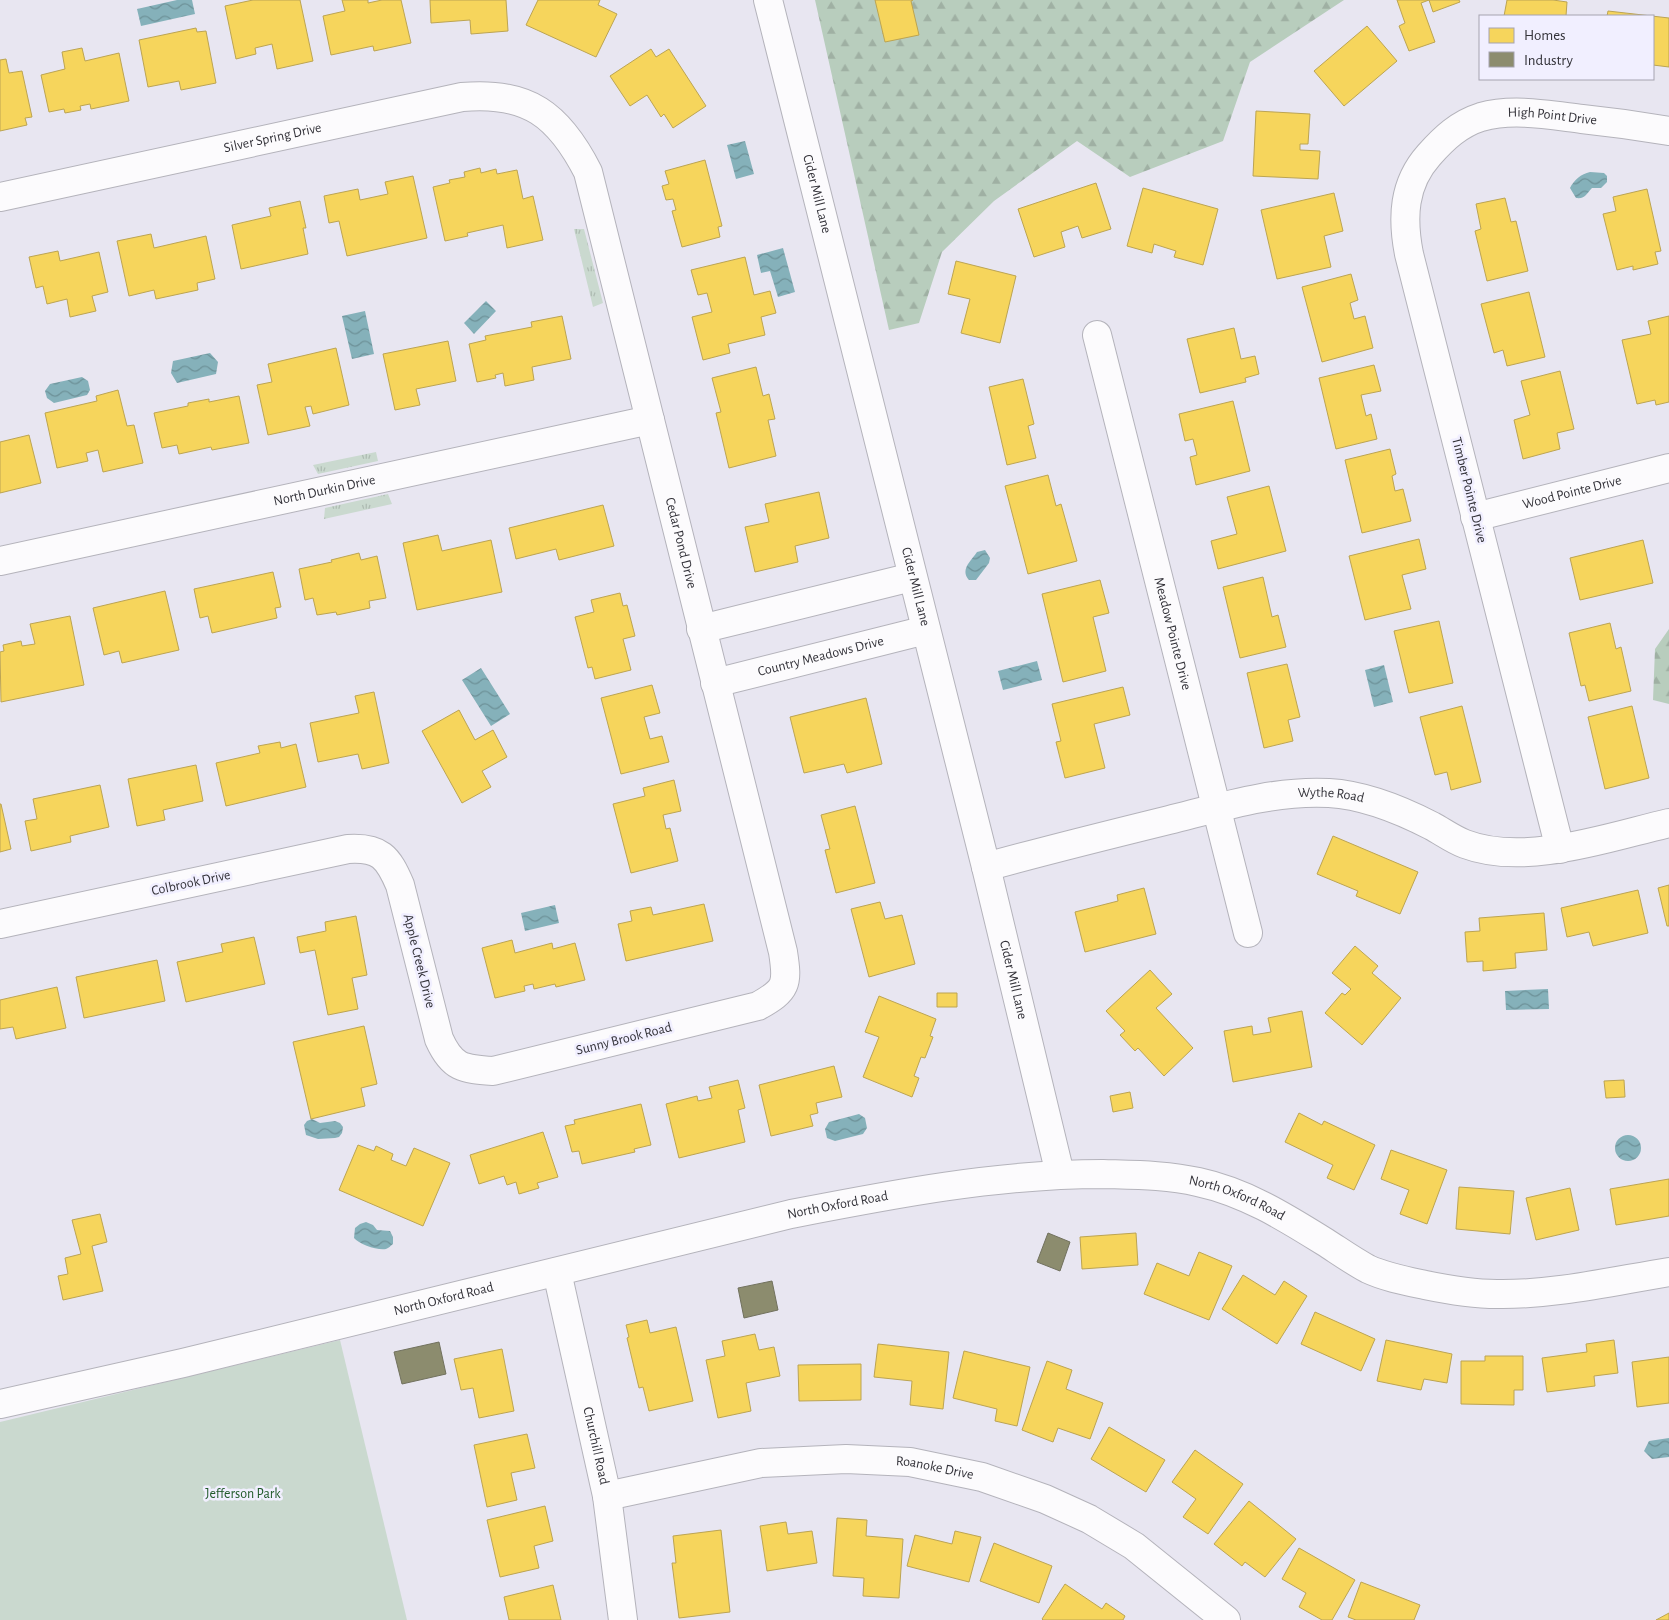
<svg xmlns="http://www.w3.org/2000/svg" width="1669" height="1620" font-family="'Alegreya Sans',sans-serif">
<style>
.grass{fill:url(#grass-tufts)}
.forest{fill:url(#forest-firs)}
.park{fill:#cad9cf}
.water{fill:url(#water-waves)}
.homes{fill:#f6d55c;stroke:#bca452}
.industry{fill:#8c8c6e;stroke:#71715e}
.lines{fill:none;stroke-linecap:round;stroke-linejoin:round}
.minor-casing{stroke:#b4b3bb;stroke-width:30}
.minor{stroke:#fcfbfd;stroke-width:28}
.labels{text-anchor:middle;dominant-baseline:central;stroke-width:5;stroke-linejoin:round;paint-order:stroke}
.street-label{font-size:14px;fill:#333239;stroke:#f1efff}
.park-label{font-size:14px;fill:#215a2a;stroke:#f1efff}
</style>
<defs>
<pattern id="grass-tufts" width="24" height="20" patternUnits="userSpaceOnUse" patternTransform="scale(1.25)"><rect width="24" height="20" fill="#cad9cf"/><path d="M3 7l-1-3M5 7V3M7 7l1-3M15 17l-1-3M17 17v-4M19 17l1-3" fill="none" stroke="#aebbb2"/></pattern>
<pattern id="forest-firs" width="22" height="20" patternUnits="userSpaceOnUse" patternTransform="scale(1.25)"><rect width="22" height="20" fill="#b8cdbd"/><path d="M5 1l3.5 6h-7zM16 11l3.5 6h-7z" fill="#9fb0a3"/></pattern>
<pattern id="water-waves" width="16" height="10" patternUnits="userSpaceOnUse" patternTransform="scale(1.25)"><rect width="16" height="10" fill="#85b1ba"/><path d="M0 5q4-4 8 0t8 0" fill="none" stroke="#6d9198"/></pattern>
</defs>
<rect width="100%" height="100%" fill="#e8e6f1"/>
<path class="grass" d="M574,229H584L603,303L593,307Z
M376,452L378,461L318,474L313,465Z
M388,494L392,504L324,519L325,508Z"/>
<path class="forest" d="M815,0H1344L1250,62L1223,141L1130,177L1077,141L994,201L942,252L919,323L889,330Z
M1669,629V704L1653,700L1655,649Z"/>
<path class="park" d="M340,1340L407,1620H0V1422Z"/>
<path class="water" d="M177,0H192L195,14L141,26L137,9Z
M745,141L754,174L736,179L727,145Z
M1590,172L1604,173L1607,176V182L1601,188H1592C1586,194 1586,199 1576,198L1570,188C1574,180 1581,174 1590,172Z
M783,248L795,292L778,297L770,271L761,273L757,255Z
M486,301L496,311L474,334L464,323Z
M365,311L374,354L352,359L342,316Z
M210,353L218,362L216,374L177,383L171,373L173,361Z
M82,377L88,381L90,390L87,395L54,403L47,398L45,391L50,384Z
M985,550L990,558L989,563L976,580H969C960,570 970,562 977,552Z
M1037,661L1042,680L1003,690L998,671Z
M1384,665L1393,702L1374,707L1365,670Z
M481,668L510,714L491,726L462,680Z
M555,905L559,923L525,931L521,913Z
M1548,989L1549,1009L1506,1010L1505,991Z
M859,1114L865,1118L867,1128L863,1134L835,1141L827,1138L825,1129L829,1122Z
M312,1119L320,1123L335,1121L340,1123L343,1127L342,1133L339,1137L335,1138L318,1139L306,1135L304,1125L307,1121Z
M1615 1148a13 13 0 1 1 26 0a13 13 0 1 1-26 0Z
M366,1222L373,1225L377,1230L390,1231L393,1237V1244C390,1246 389,1248 386,1249C378,1251 359,1244 354,1238L355,1228L360,1224Z
M1669,1438V1457L1652,1459L1644,1451L1649,1441Z"/>
<path class="homes" d="M253,0H300L313,61L277,69L272,44L255,48L256,54L236,59L225,6Z
M342,0H368V3L382,0H401L411,43L374,51L373,46L331,55L323,16L345,11Z
M430,0H506L508,31L471,34L470,20L431,23Z
M538,0H600L598,5L617,14L596,57L526,25Z
M875,0H913L911,1L919,35L885,42Z
M1397,0H1459L1460,2L1433,12L1429,0L1421,3L1435,42L1409,51L1399,26L1405,23Z
M1507,0H1553L1567,2L1566,16H1504Z
M1608,11L1669,18V67L1653,65V16H1607Z
M1367,26L1397,61L1344,106L1314,71Z
M196,28L197,32L206,31L216,83L181,90L179,81L148,87L139,40Z
M82,48L85,61L119,53L129,101L91,109L90,104L80,106L81,110L65,113L64,109L49,112L41,75L65,69L62,52Z
M651,49L656,57L669,49L706,106L673,128L664,114L661,117L647,95L630,106L610,76Z
M6,59L9,73L22,71L32,117L25,118L27,125L0,131V60Z
M1256,111L1310,114L1308,144H1300V150L1320,151L1318,179L1253,176Z
M705,160L722,226L718,227L720,237L682,247L672,211L676,210L673,199L666,200L662,186L669,184L665,171Z
M480,168L481,173L496,169L497,174L517,170L523,199L533,196L543,240L507,248L503,225L467,233L468,236L445,241L433,187L450,183L449,180L465,177L464,172Z
M413,176L427,238L347,256L339,221L329,223L324,196L358,189L360,200L388,194L385,182Z
M1096,183L1111,229L1082,238L1078,226L1061,232L1065,247L1034,257L1018,209Z
M1143,188L1218,209L1203,265L1174,257L1176,251L1154,244L1152,253L1127,246Z
M1647,189L1661,251L1655,252L1658,264L1633,270V266L1617,270L1603,214L1616,211L1613,197Z
M1334,193L1343,231L1324,236L1331,267L1277,279L1261,210Z
M1505,198L1511,222L1516,221L1528,271L1487,281L1475,231L1481,229L1476,204Z
M300,201L306,228H303L308,254L241,269L232,225L271,216L269,208Z
M151,234L154,248L206,236L215,279L197,283L198,290L156,299L154,290L129,296L117,241Z
M58,251L60,261L99,252L108,292L92,296L96,311L70,317L67,299L47,304L43,286L36,288L29,257Z
M745,257L754,295L770,291L776,313L761,317L765,335L728,344L730,353L703,360L692,317L712,312L707,293L698,295L691,270Z
M956,261L1016,276L1000,343L961,333L970,299L948,294Z
M1351,274L1358,300L1350,303L1354,319L1365,316L1373,348L1322,362L1302,287Z
M1529,292L1545,357L1507,366L1503,350L1494,353L1481,304Z
M562,316L571,359L532,367L534,380L505,386L503,373L495,375L496,378L477,382L469,344L486,340L485,336L532,327L531,322Z
M1669,316V402L1656,405L1655,400L1637,404L1622,340L1651,334L1648,321Z
M1234,328L1241,359L1255,356L1259,374L1245,378L1246,382L1200,393L1187,339Z
M448,341L456,381L416,389L420,405L395,410L383,354Z
M336,348L349,405L313,414L311,406L305,407L310,426L268,435L257,385L272,382L268,364Z
M1374,365L1381,391L1361,395L1366,416L1371,414L1377,439L1336,449L1319,378Z
M756,367L763,396L769,394L775,419L768,420L776,456L729,468L716,413L721,412L712,378Z
M1560,371L1574,429L1557,433L1560,449L1523,459L1514,420L1530,415L1521,381Z
M1023,379L1034,424L1028,426L1036,458L1007,465L989,387Z
M118,390L127,426L134,425L143,463L103,472L98,450L86,453L88,461L57,468L45,413L97,401L96,396Z
M239,396L249,443L212,450L211,447L179,454L177,445L162,448L154,413L188,406V403L209,399V402Z
M1233,401L1250,471L1196,485L1190,457L1197,455L1193,439L1185,441L1179,414Z
M29,435L41,483L0,493V442Z
M1390,449L1396,474L1392,476L1395,491L1403,489L1411,521L1362,533L1345,460Z
M1048,475L1056,506L1061,504L1077,561L1028,574L1005,486Z
M1269,486L1286,551L1218,569L1211,541L1237,534L1227,497Z
M819,492L829,538L795,546L798,562L755,572L745,527L769,522L765,504Z
M603,505L614,546L559,560L556,549L516,559L509,528Z
M438,535L442,551L491,540L502,592L417,610L403,543Z
M1419,539L1426,569L1402,575L1411,609L1365,620L1349,556Z
M1643,540L1653,583L1580,600L1570,558Z
M359,553L361,560L377,556L386,598L369,601L370,608L337,615L336,612L317,615L313,598L305,600L299,569L332,562L331,560Z
M273,572L281,607L275,608L277,618L212,633L208,616L200,618L194,589Z
M1263,577L1272,617L1278,615L1286,647L1240,658L1223,587Z
M1100,580L1109,613L1093,617L1106,671L1063,682L1042,594Z
M165,591L179,650L122,663L119,651L104,655L93,608Z
M620,593L623,606L627,605L635,636L623,639L631,670L595,679L592,667L588,668L575,617L594,612L591,600Z
M70,616L84,685L1,702L0,652L4,651L3,645L21,641L22,646L35,644L30,624Z
M1439,621L1453,683L1409,693L1394,631Z
M1610,623L1616,649L1621,647L1631,691L1589,701L1585,685L1581,686L1569,633Z
M1287,664L1300,717L1288,720L1293,741L1264,748L1247,673Z
M652,685L660,713L644,717L650,739L662,736L669,762L621,774L601,698Z
M1123,687L1130,715L1094,724L1105,768L1065,778L1056,742L1061,741L1052,704Z
M374,692L389,763L362,769L358,754L318,762L310,723L359,713L355,696Z
M866,698L882,764L847,773L844,764L804,773L790,717Z
M1462,706L1481,782L1451,790L1447,772L1435,775L1420,717Z
M1632,706L1649,778L1605,789L1588,717Z
M459,710L475,740L493,730L507,757L482,771L491,787L462,803L422,731Z
M280,742L281,748L296,744L306,787L226,806L216,763L260,753L258,746Z
M196,765L203,801L163,810L165,820L137,826L128,779Z
M674,780L681,811L663,815L666,829L670,828L678,861L631,873L613,804L645,796L643,788Z
M100,785L109,827L70,836L71,842L31,851L25,821L37,819L33,799Z
M0,804H1L11,849L0,852Z
M855,806L875,883L836,893L825,850L830,849L821,815Z
M1333,836L1418,872L1400,914L1356,896L1358,891L1317,874Z
M1669,885V926H1667L1658,888Z
M1144,888L1156,934L1085,952L1075,912L1118,901L1117,895Z
M1638,890L1648,933L1593,946L1589,932L1567,937L1561,908Z
M880,902L885,919L902,915L915,964L869,977L851,909Z
M704,904L713,941L626,961L618,924L632,921L630,911L651,907L653,915Z
M1544,913L1547,950L1515,953L1516,968L1483,971V961L1467,962L1465,932L1480,931L1479,918Z
M356,916L367,975L352,978L358,1009L328,1015L315,950L300,953L297,937L326,931L325,922Z
M254,937L265,984L186,1002L177,962L223,952L221,944Z
M512,940L515,953L552,943L553,949L575,943L585,980L556,987L555,984L534,989L533,984L524,986L525,991L495,998L482,948Z
M1355,946L1378,966L1372,973L1401,998L1362,1045L1325,1013L1342,993L1345,995L1351,989L1332,973Z
M157,960L165,1001L84,1018L76,977Z
M1150,970L1172,994L1156,1008L1193,1048L1164,1076L1138,1048L1135,1051L1120,1035L1125,1031L1106,1011Z
M57,987L66,1028L16,1039L13,1027L0,1029V1000Z
M937,993H957V1007H937Z
M879,996L936,1019L930,1036L933,1037L925,1058L921,1057L914,1076L919,1078L912,1097L863,1077L879,1037L865,1032Z
M1302,1011L1312,1067L1233,1082L1224,1031L1252,1026L1253,1035L1271,1032L1268,1018Z
M364,1026L377,1084L361,1088L365,1106L311,1119L293,1042Z
M834,1066L842,1097L816,1103L818,1113L810,1115L813,1126L771,1136L759,1085Z
M738,1080L745,1108L738,1110L745,1142L679,1158L666,1104L697,1096L698,1101L712,1098L709,1087Z
M1624,1080L1625,1097L1606,1098L1604,1081Z
M1130,1092L1133,1108L1113,1112L1110,1096Z
M641,1104L651,1145L634,1149L635,1152L582,1164L579,1151L572,1152L565,1126L575,1124L574,1120Z
M1299,1113L1322,1125L1324,1121L1375,1145L1354,1190L1327,1178L1333,1165L1285,1142Z
M543,1132L558,1177L537,1183L539,1188L519,1194L516,1182L507,1185L504,1176L479,1184L470,1155Z
M358,1145L374,1151L376,1146L393,1154L391,1160L406,1166L414,1148L450,1163L423,1226L339,1190Z
M1391,1150L1447,1170L1427,1224L1400,1214L1409,1190L1381,1179Z
M1669,1179V1216L1616,1225L1610,1189Z
M1459,1187L1514,1191L1510,1234L1456,1229Z
M1570,1188L1579,1230L1536,1240L1526,1198Z
M100,1214L107,1242L92,1246L103,1291L63,1300L58,1276L68,1274L65,1258L81,1254L72,1220Z
M1136,1233L1138,1265L1082,1269L1080,1237Z
M1199,1252L1232,1266L1209,1320L1144,1294L1157,1263L1189,1276Z
M1243,1275L1275,1295L1284,1281L1307,1296L1277,1344L1222,1309Z
M1315,1312L1375,1339L1361,1371L1301,1344Z
M647,1320L650,1333L676,1327L693,1401L649,1411L643,1387L639,1388L627,1338L629,1337L626,1325Z
M755,1334L759,1350L774,1347L780,1376L746,1383L751,1411L718,1418L706,1360L725,1356L722,1341Z
M1386,1340L1452,1354L1447,1383L1424,1379L1421,1390L1377,1381Z
M1614,1340L1618,1373L1594,1376L1595,1386L1547,1392L1542,1358L1587,1352L1586,1344Z
M878,1344L949,1352L943,1409L910,1405L912,1381L874,1377Z
M502,1349L514,1411L479,1418L473,1388L461,1390L454,1359Z
M964,1351L1030,1367L1017,1426L995,1421L997,1409L953,1398Z
M1485,1356H1523V1390H1514V1405L1461,1404V1361H1485Z
M1669,1357V1403L1637,1407L1632,1362Z
M1047,1361L1072,1370L1066,1389L1103,1403L1090,1439L1058,1428L1053,1442L1022,1430Z
M861,1364V1400L799,1401L798,1365Z
M1109,1427L1165,1460L1146,1492L1091,1459Z
M527,1434L535,1468L511,1473L517,1500L487,1507L474,1445Z
M1195,1450L1243,1484L1208,1534L1183,1517L1196,1499L1172,1482Z
M1249,1501L1296,1539L1265,1577L1245,1562L1242,1566L1214,1544Z
M545,1506L553,1541L534,1546L539,1568L500,1577L487,1520Z
M837,1518L867,1520L866,1536L903,1539L899,1598L863,1596L864,1578L833,1576Z
M786,1522L788,1534L812,1531L817,1563L767,1571L760,1526Z
M721,1530L730,1612L679,1618L672,1563H676L673,1536Z
M955,1531L981,1537L969,1582L907,1566L915,1535L952,1544Z
M994,1543L1052,1566L1039,1603L980,1581Z
M1299,1548L1355,1580L1332,1620H1322L1299,1607L1306,1593L1282,1579Z
M1361,1582L1420,1605L1414,1620H1356L1348,1617Z
M1065,1584L1102,1609L1106,1603L1125,1616L1123,1620H1043L1042,1619Z
M553,1585L561,1620H509L504,1597Z
M1669,1613V1620H1656Z"/>
<path class="industry" d="M1048,1233L1070,1242L1060,1271L1037,1262Z
M772,1281L778,1310L744,1318L738,1288Z
M439,1342L446,1374L402,1384L394,1352Z"/>
<g class="lines">
<g class="minor-casing">
<g id="minor">
<path id="s1" d="M768,0L986,867L1060,1174"/>
<path id="s2" d="M0,197L462,97C528,91 559,115 588,172L783,952C788,984 787,990 758,1006L493,1071C463,1069 452,1068 439,1039L400,885C388,857 380,847 348,849L0,924"/>
<path id="s3" d="M1097,335L1248,933"/>
<path id="s4" d="M1475,517L1669,468"/>
<path id="s5" d="M0,561L650,420"/>
<path d="M701,629L912,577"/>
<path id="s6" d="M715,683L926,630"/>
<path id="s7" d="M1560,849L1409,254C1402,218 1403,184 1429,155C1444,138 1459,124 1481,117C1513,108 1549,115 1582,119C1611,122 1640,126 1669,131"/>
<path id="s8" d="M986,867C1047,850 1108,835 1169,820C1221,807 1275,790 1329,793C1365,795 1401,810 1432,826C1443,832 1454,840 1465,844C1525,867 1609,837 1669,823"/>
<path id="s9" d="M557,1272L607,1496L623,1620"/>
<path id="s10" d="M0,1404L183,1363L791,1214C894,1194 997,1174 1103,1174C1135,1175 1167,1175 1198,1182C1245,1192 1285,1217 1325,1242C1339,1251 1353,1261 1368,1269C1385,1277 1406,1281 1425,1285C1449,1290 1473,1294 1497,1294C1554,1295 1613,1281 1669,1272"/>
<path id="s11" d="M607,1496L761,1463L846,1459L910,1462L982,1477L1045,1499L1089,1519L1134,1546L1226,1620"/>
</g>
</g>
<use href="#minor" class="minor"/>
</g>
<g class="labels">
<g class="street-label">
<text stroke="none"><textPath href="#s7" startOffset="856">High Point Drive</textPath></text>
<text stroke="none"><textPath href="#s2" startOffset="279">Silver Spring Drive</textPath></text>
<text stroke="none"><textPath href="#s1" startOffset="200">Cider Mill Lane</textPath></text>
<text transform="translate(1469 490) rotate(76)">Timber Pointe Drive</text>
<text stroke="none"><textPath href="#s5" startOffset="332">North Durkin Drive</textPath></text>
<text stroke="none"><textPath href="#s4" startOffset="100">Wood Pointe Drive</textPath></text>
<text stroke="none"><textPath href="#s2" startOffset="1014">Cedar Pond Drive</textPath></text>
<text stroke="none"><textPath href="#s1" startOffset="605">Cider Mill Lane</textPath></text>
<text stroke="none"><textPath href="#s3" startOffset="308">Meadow Pointe Drive</textPath></text>
<text stroke="none"><textPath href="#s6" startOffset="109">Country Meadows Drive</textPath></text>
<text stroke="none"><textPath href="#s8" startOffset="354">Wythe Road</textPath></text>
<text transform="translate(191 883) rotate(-12)">Colbrook Drive</text>
<text transform="translate(419 961) rotate(76)">Apple Creek Drive</text>
<text stroke="none"><textPath href="#s1" startOffset="1010">Cider Mill Lane</textPath></text>
<text transform="translate(624 1039) rotate(-14)">Sunny Brook Road</text>
<text stroke="none"><textPath href="#s10" startOffset="1266">North Oxford Road</textPath></text>
<text stroke="none"><textPath href="#s10" startOffset="861">North Oxford Road</textPath></text>
<text stroke="none"><textPath href="#s10" startOffset="456">North Oxford Road</textPath></text>
<text stroke="none"><textPath href="#s9" startOffset="178">Churchill Road</textPath></text>
<text stroke="none"><textPath href="#s11" startOffset="332">Roanoke Drive</textPath></text>
</g>
<g class="park-label">
<text x="243" y="1494">Jefferson Park</text>
</g>
</g>
<rect x="1479" y="15" width="175" height="65" fill="#f1efff" stroke="#a5a3b0"/>
<rect x="1489" y="28" width="25" height="15" fill="#f6d55c" stroke="#a5a3b0"/>
<text x="1524" y="40" font-size="15" fill="#333239">Homes</text>
<rect x="1489" y="52" width="25" height="15" fill="#8c8c6e" stroke="#a5a3b0"/>
<text x="1524" y="65" font-size="15" fill="#333239">Industry</text>
</svg>
